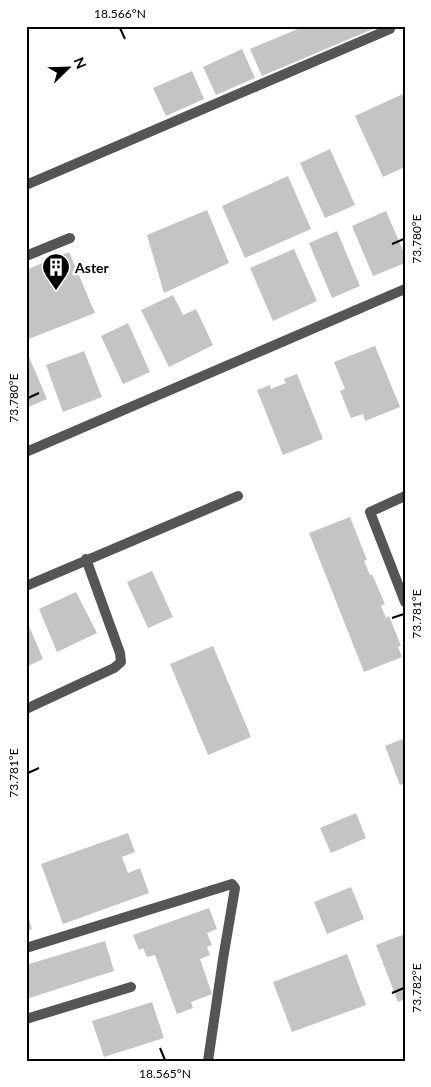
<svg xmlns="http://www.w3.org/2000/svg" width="431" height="1087" font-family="Lato,sans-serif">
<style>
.building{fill:#c4c4c4}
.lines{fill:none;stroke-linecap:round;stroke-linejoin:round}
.street{stroke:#555;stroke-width:10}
.ticks{fill:none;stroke:#000;stroke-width:2}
.labels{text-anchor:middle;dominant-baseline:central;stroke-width:5;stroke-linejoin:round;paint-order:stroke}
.poi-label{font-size:14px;font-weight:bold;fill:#000;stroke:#fff;text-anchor:start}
.neatline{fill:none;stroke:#000;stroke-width:2}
.ticks-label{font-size:12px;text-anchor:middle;fill:#000}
</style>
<rect width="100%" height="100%" fill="#fff"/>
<path class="building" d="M305,26H380L262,76L250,49Z
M242,49L255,78L216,95L203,67Z
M192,71L204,99L166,116L153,88Z
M405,93V167L383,177L355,116Z
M330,149L355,205L325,218L300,163Z
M288,176L311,229L245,258L222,206Z
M207,210L229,263L164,293L147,235Z
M386,211L405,255V263L373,276L352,226Z
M337,231L360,286L332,298L309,243Z
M294,249L317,301L273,321L250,268Z
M69,252L95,313L26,340V270Z
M173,295L183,315L196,309L213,345L169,367L141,310Z
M128,323L150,372L123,384L101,336Z
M375,346L400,407L365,421L363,414L351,418L340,391L345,389L334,362Z
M26,350L47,399L26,408Z
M84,351L102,397L63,412L46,365Z
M297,374L323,439L283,455L257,390L270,385L271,389L286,383L284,379Z
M350,517L367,560L364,561L370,575L372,574L385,604L381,606L386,618L389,616L401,646L398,647L402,657L364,672L309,533Z
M152,571L173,617L148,628L127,582Z
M76,592L97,633L57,652L39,609Z
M26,619L43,659L26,667Z
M213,646L251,737L208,755L170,664Z
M405,738V783L400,785L385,746Z
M356,813L366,838L331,853L320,828Z
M128,833L135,852L122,857L128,873L140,868L149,893L63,924L41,864Z
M351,887L364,919L327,934L314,902Z
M26,908L32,929L26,931Z
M209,908L217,929L207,933L212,945L207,947L210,955L200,959L212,994L191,1002L193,1008L177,1014L155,955L147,957L143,948L139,950L133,935Z
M405,934V999L398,1002L376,945Z
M105,941L114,971L26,999V965Z
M347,954L366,1005L292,1032L273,982Z
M152,1002L164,1038L104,1057L92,1021Z"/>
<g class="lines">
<path class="street" d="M26,185L390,29
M26,256L70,238
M26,452L405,289
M405,496L370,512L405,602
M26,586L238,496
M26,709L114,668L121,662L120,653L86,559
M26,948L232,884L235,888L223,959L208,1061
M26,1019L131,987"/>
</g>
<path class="ticks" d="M120,28L125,39M392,244L404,239M28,398L39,393M392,618L404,614M28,773L39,768M392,993L404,988M160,1048L165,1060"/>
<defs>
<g id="building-pin" transform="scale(1.4375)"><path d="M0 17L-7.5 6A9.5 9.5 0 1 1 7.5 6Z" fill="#000" stroke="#fff"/><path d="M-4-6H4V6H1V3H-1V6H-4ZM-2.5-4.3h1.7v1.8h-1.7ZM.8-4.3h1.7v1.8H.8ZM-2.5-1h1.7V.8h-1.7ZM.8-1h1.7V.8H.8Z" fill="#fff"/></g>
</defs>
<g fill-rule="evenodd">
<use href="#building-pin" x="56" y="267"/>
</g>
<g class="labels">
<g class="poi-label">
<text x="75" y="267">Aster</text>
</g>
</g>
<rect width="431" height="1087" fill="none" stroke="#ffffff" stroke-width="55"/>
<g transform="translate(68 68) rotate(67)" stroke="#ffffff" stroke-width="4" paint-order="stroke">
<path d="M0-4L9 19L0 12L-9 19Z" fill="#000000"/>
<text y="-8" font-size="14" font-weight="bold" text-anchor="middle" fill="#000000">N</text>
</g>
<rect x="28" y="28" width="376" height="1032" class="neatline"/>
<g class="ticks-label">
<text x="120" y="18">18.566°N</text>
<text transform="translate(417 239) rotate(-90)" y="4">73.780°E</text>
<text transform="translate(14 398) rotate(-90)" y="4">73.780°E</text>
<text transform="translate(417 614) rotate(-90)" y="4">73.781°E</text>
<text transform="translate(14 773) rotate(-90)" y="4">73.781°E</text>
<text transform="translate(417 988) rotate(-90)" y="4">73.782°E</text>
<text x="165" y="1078">18.565°N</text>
</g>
</svg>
